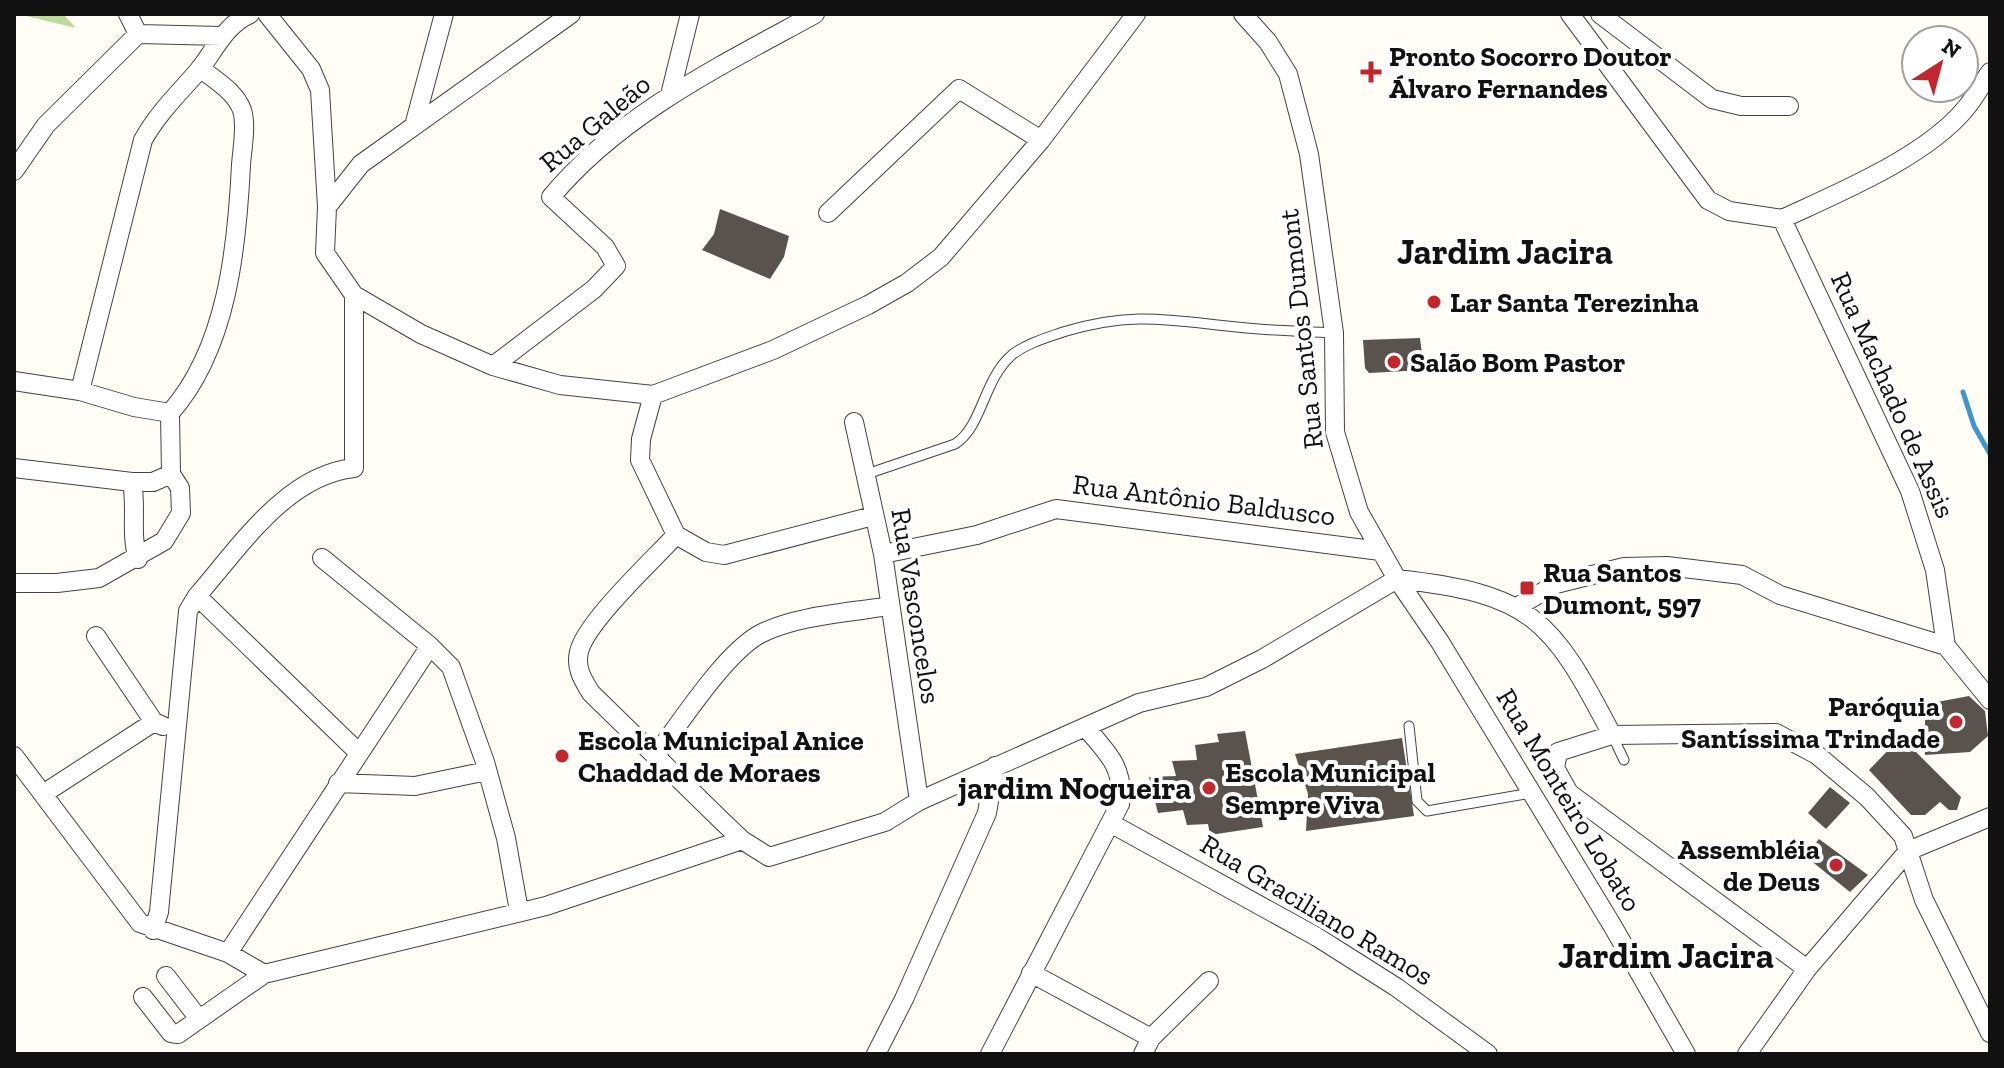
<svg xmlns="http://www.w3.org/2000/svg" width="2004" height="1068" font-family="'Zilla Slab',serif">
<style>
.forest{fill:#b9dc9c}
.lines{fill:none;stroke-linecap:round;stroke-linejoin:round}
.stream{stroke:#3f96cf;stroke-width:5}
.building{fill:#5a524d}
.service-casing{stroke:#444;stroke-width:11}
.minor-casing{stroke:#444;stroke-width:20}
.service{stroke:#fff;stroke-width:9}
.minor{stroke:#fff;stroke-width:18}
.poi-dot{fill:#c4262e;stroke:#fff;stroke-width:3}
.labels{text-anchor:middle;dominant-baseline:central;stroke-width:8;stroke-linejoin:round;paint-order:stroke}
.poi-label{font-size:28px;font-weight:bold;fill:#111;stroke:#fff;text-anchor:start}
.street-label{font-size:28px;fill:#111;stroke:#fff}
.quarter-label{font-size:32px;font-weight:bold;fill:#111;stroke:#fff}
.district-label{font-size:36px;font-weight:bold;fill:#111;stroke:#fff}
</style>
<rect width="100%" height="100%" fill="#fffdf5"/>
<path class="forest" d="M18,14H63L76,28Z"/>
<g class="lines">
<path class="stream" d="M1963,392L1974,426L1990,454"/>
</g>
<path class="building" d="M720,209L789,236L784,257L770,279L702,250L714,234Z
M1420,338L1424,370L1369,373L1365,368L1363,340Z
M1969,696L1985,711L1988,736L1970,752L1925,755V711L1937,702Z
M1245,731L1263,827L1210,835L1208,824L1187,825L1183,810L1158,813L1149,777L1176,776L1172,761L1197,760L1195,745L1219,742L1217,734Z
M1901,737L1961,797L1957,810H1949L1940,802L1925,815H1911L1869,770Z
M1402,738L1414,816L1306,831L1308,794L1295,754Z
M1830,787L1850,803L1826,829L1808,813Z
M1819,839L1868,875L1850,892L1805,856Z"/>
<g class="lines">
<g class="service-casing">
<path id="service" d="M867,474L955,444C983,426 983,379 1013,354C1028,343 1046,338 1063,332C1132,311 1168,320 1237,327C1269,331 1302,331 1334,333
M1409,726L1417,801L1427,811L1531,793
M1612,735L1624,760"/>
</g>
<g class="minor-casing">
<path id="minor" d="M128,14L138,34
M267,14L311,69L320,90L327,207
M571,14L361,164L327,207L325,253L354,295L421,334L493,366L560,385L653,395L773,350L868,305L907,283L941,257L1041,140L1136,14
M1243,14L1268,42L1288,74L1309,154L1334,333L1335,432L1359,512L1397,579L1440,642L1612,925L1686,1054
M1570,14L1708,200L1729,211L1782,219
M1600,14L1712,99L1741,106H1789
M670,95L690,14
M415,122L444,14
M14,171L46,125L138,34L222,36
M828,213L959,89L1041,140
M1782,219L1910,491L1935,570L1946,646
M1782,219C1838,193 1926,157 1966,108C1975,97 1982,84 1990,72
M493,366L594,289L616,266L605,247L551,197C620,114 722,65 815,14
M14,381L80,391L134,407L170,413
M80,391L143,140C158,113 179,93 199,70C215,50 225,25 250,14
M653,395L641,439L640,460L676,535
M854,422L883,554L919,801
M14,468L132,482H153L171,474
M132,482C137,507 130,535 138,559
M676,535C653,560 585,623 579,652C575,668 583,680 591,693L722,821L742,840L769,857L885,822L919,801L1139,703L1206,687L1262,659L1397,579
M676,535L706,552L724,555L873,516
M883,554L977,535L1056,509L1380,551
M322,558L430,646L451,667L485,762L506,838L519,911
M1397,579C1531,594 1551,617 1612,735L1776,733L1817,755L1867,797L1903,836L1924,900L1990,1033
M14,583H57L99,578L164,541L181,513L180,488L171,474L170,413C227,349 237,248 241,165C242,149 247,126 242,110C235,91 216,81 200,68
M197,596L359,753
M1517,607L1556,584L1624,567L1667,566L1742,575L1780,595L1946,646L1990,700
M96,636L154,722L163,726
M1612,735L1558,752L1555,768L1569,793L1807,969
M656,755C681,722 726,651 762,633C799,615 848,613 889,606
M14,756L140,923L228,953L264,974L546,906L742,840
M338,783L415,786L487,771
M43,794L154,722
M1112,824L1317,937L1396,987L1488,1054
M153,930L159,912L188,611L197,596C239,548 286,475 354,468V295
M228,953L430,646
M1031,973L1151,1038
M166,976L199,1019
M143,997L171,1033L178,1034L264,974
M876,1054L904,999L987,813L995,766
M990,1054L1120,804C1125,769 1108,753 1086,728
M1143,1054L1151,1038L1209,981
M1747,1054L1807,969L1908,851L1990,817"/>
</g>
<use href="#service" class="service"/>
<use href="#minor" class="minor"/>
</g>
<g class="poi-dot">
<path d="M1367 60h8v8h8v8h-8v8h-8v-8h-8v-8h8z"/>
<circle cx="1434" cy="302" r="8"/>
<circle cx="1394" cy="362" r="8"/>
<rect x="1519" y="580" width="16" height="16" rx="4"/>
<circle cx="1956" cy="722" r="8"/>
<circle cx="562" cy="756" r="8"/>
<circle cx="1209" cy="788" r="8"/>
<circle cx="1836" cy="865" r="8"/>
</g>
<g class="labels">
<g class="poi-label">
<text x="1389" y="56">Pronto Socorro Doutor<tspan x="1389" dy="32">Álvaro Fernandes</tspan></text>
<text x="1450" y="302">Lar Santa Terezinha</text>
<text x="1410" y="362">Salão Bom Pastor</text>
<text x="1543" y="572">Rua Santos<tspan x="1543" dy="32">Dumont, 597</tspan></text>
<text x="1940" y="706" text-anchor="end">Paróquia<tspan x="1940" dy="32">Santíssima Trindade</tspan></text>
<text x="578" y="740">Escola Municipal Anice<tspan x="578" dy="32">Chaddad de Moraes</tspan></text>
<text x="1225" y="772">Escola Municipal<tspan x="1225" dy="32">Sempre Viva</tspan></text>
<text x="1820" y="849" text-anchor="end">Assembléia<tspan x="1820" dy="32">de Deus</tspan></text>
</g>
<g class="street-label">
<text transform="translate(595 123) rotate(-40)">Rua Galeão</text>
<text transform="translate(1301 329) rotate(-96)">Rua Santos Dumont</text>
<text transform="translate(1893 395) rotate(66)">Rua Machado de Assis</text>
<text transform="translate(1204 500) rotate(7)">Rua Antônio Baldusco</text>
<text transform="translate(916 606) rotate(81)">Rua Vasconcelos</text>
<text transform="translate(1569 800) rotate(59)">Rua Monteiro Lobato</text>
<text transform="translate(1317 910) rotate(31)">Rua Graciliano Ramos</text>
</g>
<g class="quarter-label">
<text x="1075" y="788">jardim Nogueira</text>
</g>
<g class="district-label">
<text x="1505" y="251">Jardim Jacira</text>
<text x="1666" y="955">Jardim Jacira</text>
</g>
</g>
<rect width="2004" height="1068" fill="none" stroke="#111111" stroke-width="32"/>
<g transform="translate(1940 64) rotate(36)"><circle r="38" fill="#ffffff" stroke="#a0a0a0" stroke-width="2"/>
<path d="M0-6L14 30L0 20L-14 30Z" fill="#c4262e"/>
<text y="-12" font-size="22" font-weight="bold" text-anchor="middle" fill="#111111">N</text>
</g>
</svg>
